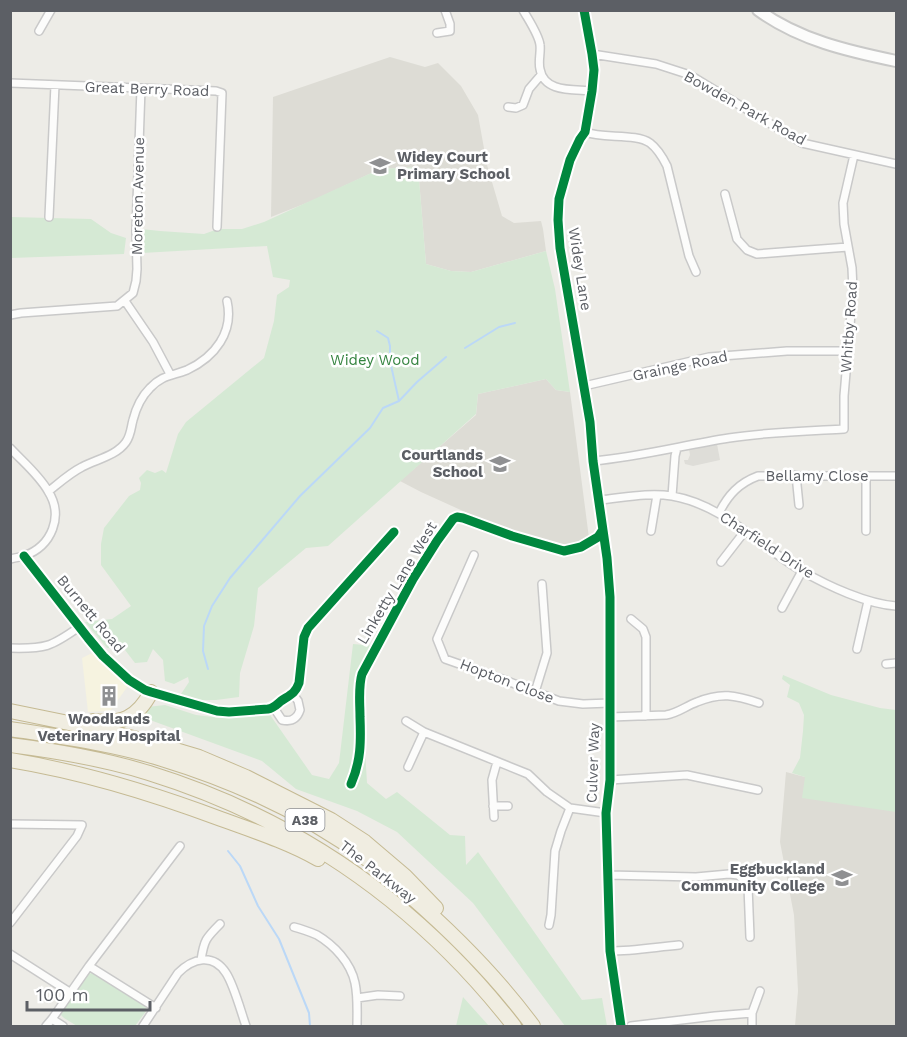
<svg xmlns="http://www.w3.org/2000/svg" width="907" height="1037" font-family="'Work Sans',sans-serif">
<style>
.commercial{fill:#f6f3e0}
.industrial{fill:#deddd8}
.education{fill:#dddcd5}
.green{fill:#d5e9d4}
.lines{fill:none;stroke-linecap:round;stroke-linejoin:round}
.stream{stroke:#bbd8f7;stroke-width:2}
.street-casing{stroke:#c9c9c9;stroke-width:10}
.secondary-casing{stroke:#c9c9c8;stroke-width:14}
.highway-casing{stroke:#c5ba93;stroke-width:16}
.street{stroke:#fcfcfb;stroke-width:7}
.secondary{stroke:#fcfcfb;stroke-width:10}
.highway{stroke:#f0ede1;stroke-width:14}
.cycleway-casing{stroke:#fff;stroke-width:13}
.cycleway{stroke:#00873e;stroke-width:9}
.labels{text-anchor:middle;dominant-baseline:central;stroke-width:5;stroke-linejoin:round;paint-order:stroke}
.shield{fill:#fff;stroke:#8d8f93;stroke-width:1.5}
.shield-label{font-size:14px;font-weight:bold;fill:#5c5f65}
.street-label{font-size:15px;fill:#5c5f65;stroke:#fff}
.poi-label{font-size:15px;font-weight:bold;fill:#5c5f65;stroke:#fff;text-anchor:end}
.park-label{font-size:15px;fill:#358440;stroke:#fff}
</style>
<rect width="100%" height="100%" fill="#edece7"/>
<path class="commercial" d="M92,653L128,686L110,711L88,712L82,658Z"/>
<path class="industrial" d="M717,444L720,460L693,466L685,464L684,460H688L690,455L689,449Z"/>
<path class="education" d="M390,57L425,67L438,63L461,86L478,115L487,165L502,216L514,223L541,221L543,229L546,251L471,272L451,271L426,264L418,167L380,169L314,200L271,217L273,97Z
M546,379L556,390L570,392L589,538L565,548L505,530L421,492L400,481L476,415L478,394Z
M786,772L805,777L896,790V1026H795L798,991L794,915L780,842Z"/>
<path class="green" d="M418,167L426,264L451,271L471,272L546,251L555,289L570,392L556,390L546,379L478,394L476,414L328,546L306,548L258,588L254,626L240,673L239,697L216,700H189L181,694L189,682L188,677L174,684L165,681L163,660L153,649L147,662L135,663L125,650L107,648L85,622L112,619L131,606L101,565V544L104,528L129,496L140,490L141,483L139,478L147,470L155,473L162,470L166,473L178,434L186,422L264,358L274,321L277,295L289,287L290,280L273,277L267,246L142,253L141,229L160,231L204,234L218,229H242L264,222L380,169Z
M10,217L91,219L111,233L126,238L124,254L11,258Z
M353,644L375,646L363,691V716L367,783L386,799L397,792L450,835L465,836L466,865L478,852L582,1000L602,998L607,1026H565L473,903L397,832L357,811L296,789L262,761L150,720L138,717L147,707L165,705L196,715L221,718L268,712L312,775L329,779L339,763Z
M783,675L831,695L880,708L896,710V812L802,798L805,777L792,773L800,758L803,731L804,715L799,703L787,697L790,685L782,679Z
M92,973H95L144,1003L147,1010L135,1026H77L64,1018L61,1015V1010L88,974Z
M463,997L489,1026H456Z"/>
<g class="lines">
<path class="stream" d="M377,331L388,338L390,346V361L399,401
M465,348L499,327L515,323
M208,669L203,651L204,626L212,606L230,578L300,496L370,428L383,408L399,401L417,382L446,357
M228,851L240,866L258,906L279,939L309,1013L310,1026"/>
<g class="street-casing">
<path id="street" d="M523,10C528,19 539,35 540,45C541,53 538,61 540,69C544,93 574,89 592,91
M584,10L592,54L594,70L592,91L585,132L580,139L570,160L559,199L558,220L560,248L590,422L593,461L607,558L610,597V780L606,813L610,951L621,1026
M39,31L51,10
M437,33L450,31V24L445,10
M592,54L656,64L690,75L802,143L896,164
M10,83L216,91L222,93L217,227
M508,107L516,108L523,105L529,89L541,75
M585,132C603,139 636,133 650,143C658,149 663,158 667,166L689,256L696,272
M725,194L737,239L747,250L757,254L848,247
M49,217L55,85
M125,301L153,342L170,374
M10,315L21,313L117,306L133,293L136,281L137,269L136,230L141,88
M584,386L709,357L787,351H848
M10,448C23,462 39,475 48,491C64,516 52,546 24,556C20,557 15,558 10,559
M593,461C639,457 684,445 729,438C767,432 806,431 844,429V396L853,290L852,268L844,224L843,203L854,155
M796,475L799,505
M866,476V531
M49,491C59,483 70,473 82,467C97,459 116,456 126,442C131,435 131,427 133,420C136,408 141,397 150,388C162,375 172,376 187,370C215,357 234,332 227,301
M672,496L675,456L677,448
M599,500C622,498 648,492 672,496C724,505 759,546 802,571C828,586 867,604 896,606
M719,513C728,495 739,483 758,476H896
M651,531L657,495
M474,555L437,639L445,659L502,679L559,701L583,704L610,703
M24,556L88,638L103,656L129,680L145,690L151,692L217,711L229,712L268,709C274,708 276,705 281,701C290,695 295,694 299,683L304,637L308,628L394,532
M721,562L745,531
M782,608L802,571
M631,619L643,629L646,637V716
M10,648C45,649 51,647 79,627
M857,649L868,601
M886,664L896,663
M535,692L547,653L542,584
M274,708L282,720C291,722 297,719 300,710L298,701L293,694
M610,717L666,715C678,713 686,706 697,702C721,692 735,695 759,703
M406,721L424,732L528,774L547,792L570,808L606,813
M408,767L424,732
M610,780L687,775L758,790
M493,806H508
M494,817L492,780L497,762
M10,824L82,825L77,836L10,923
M608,875L696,877L729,874L738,875L744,880L748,886L750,937
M549,925L551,915L555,851L561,831L570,808
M294,927C302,929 310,932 317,935C334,945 351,963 355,983C358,997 357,1012 357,1026
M610,951C633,951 656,947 679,945
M10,954L71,993
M201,960C204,940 206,938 220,924
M89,966L156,1008
M357,998L378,995L400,996
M52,1019L63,1026
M46,1026L52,1019L89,966L180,846
M143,1026L178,973C193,958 213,953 226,973C234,985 241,1012 246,1026
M631,1026L715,1016L752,1013
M752,1026V1013L760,991"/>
</g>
<g class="secondary-casing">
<path id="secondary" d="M758,10C799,40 848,51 896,61"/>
</g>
<g class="highway-casing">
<path id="highway" d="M10,711L98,729L145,741L199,757L246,777L331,820L365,842L405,876L436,908
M93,721C121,724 137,719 151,692
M10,729C62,737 113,744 162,759C234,781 306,814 367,859C381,869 394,882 408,894C454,934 497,977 533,1026
M10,745C57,751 104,759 149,773C297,819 419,904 514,1026
M10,760C83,772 152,793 221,819C254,831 288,842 318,859"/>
</g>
<use href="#street" class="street"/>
<use href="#secondary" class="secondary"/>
<use href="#highway" class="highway"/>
<g class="cycleway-casing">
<path id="cycleway" d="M584,10L592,54L594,70L592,91L585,132L580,139L570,160L559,199L558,220L560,248L590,422L593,461L607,558L610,597V780L606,813L610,951L621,1026
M24,556L88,638L103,656L129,680L145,690L151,692L217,711L229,712L268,709C274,708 276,705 281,701C290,695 295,694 299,683L304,637L308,628L394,532
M351,784C361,761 361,742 360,717C360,703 358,687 362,674L413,579L437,541L453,519L457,517L463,518L512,536L564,551L581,547L598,537L602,531"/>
</g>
<use href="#cycleway" class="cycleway"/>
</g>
<defs>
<g id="school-bare" transform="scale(1.62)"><path d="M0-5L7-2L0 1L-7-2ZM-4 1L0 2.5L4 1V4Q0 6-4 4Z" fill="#8f9092" stroke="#fff" stroke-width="2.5" paint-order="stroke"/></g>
<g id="building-bare" transform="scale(1.62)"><path d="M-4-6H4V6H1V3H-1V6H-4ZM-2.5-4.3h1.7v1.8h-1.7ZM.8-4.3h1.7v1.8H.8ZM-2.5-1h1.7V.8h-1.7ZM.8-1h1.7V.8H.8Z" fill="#8f9092" stroke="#fff" stroke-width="2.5" paint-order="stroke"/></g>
</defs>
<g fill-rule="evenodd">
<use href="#school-bare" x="380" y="166"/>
<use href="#school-bare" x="500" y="464"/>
<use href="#building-bare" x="109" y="696"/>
<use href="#school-bare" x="842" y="878"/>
</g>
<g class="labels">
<rect class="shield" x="285.5" y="809" width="39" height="22" rx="4.5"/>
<g class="shield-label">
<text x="305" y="820">A38</text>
</g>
<g class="street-label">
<text transform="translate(147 89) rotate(2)">Great Berry Road</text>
<text transform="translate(745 108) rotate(29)">Bowden Park Road</text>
<text transform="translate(138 196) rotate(-89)">Moreton Avenue</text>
<text transform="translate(580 269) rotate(81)">Widey Lane</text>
<text transform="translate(849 327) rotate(-86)">Whitby Road</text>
<text transform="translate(680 366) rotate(-12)">Grainge Road</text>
<text x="817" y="476">Bellamy Close</text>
<text transform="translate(767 545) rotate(33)">Charfield Drive</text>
<text transform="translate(397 583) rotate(-59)">Linketty Lane West</text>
<text transform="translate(91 614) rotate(50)">Burnett Road</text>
<text transform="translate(507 681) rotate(21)">Hopton Close</text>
<text transform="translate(593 763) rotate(-88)">Culver Way</text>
<text transform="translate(378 872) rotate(38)">The Parkway</text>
</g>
<g class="poi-label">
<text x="397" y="157" text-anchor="start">Widey Court<tspan x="397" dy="17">Primary School</tspan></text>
<text x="483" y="455">Courtlands<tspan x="483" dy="17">School</tspan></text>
<text x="109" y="719" text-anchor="middle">Woodlands<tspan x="109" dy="17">Veterinary Hospital</tspan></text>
<text x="825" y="869">Eggbuckland<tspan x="825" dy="17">Community College</tspan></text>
</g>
<g class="park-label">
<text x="375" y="360">Widey Wood</text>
</g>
</g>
<rect width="907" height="1037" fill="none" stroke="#5c5f65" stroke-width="24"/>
<path d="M27 1001v9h123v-9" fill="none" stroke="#5c5f65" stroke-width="3"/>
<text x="36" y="1001" font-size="18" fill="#5c5f65" stroke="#ffffff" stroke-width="4.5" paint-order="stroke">100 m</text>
</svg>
